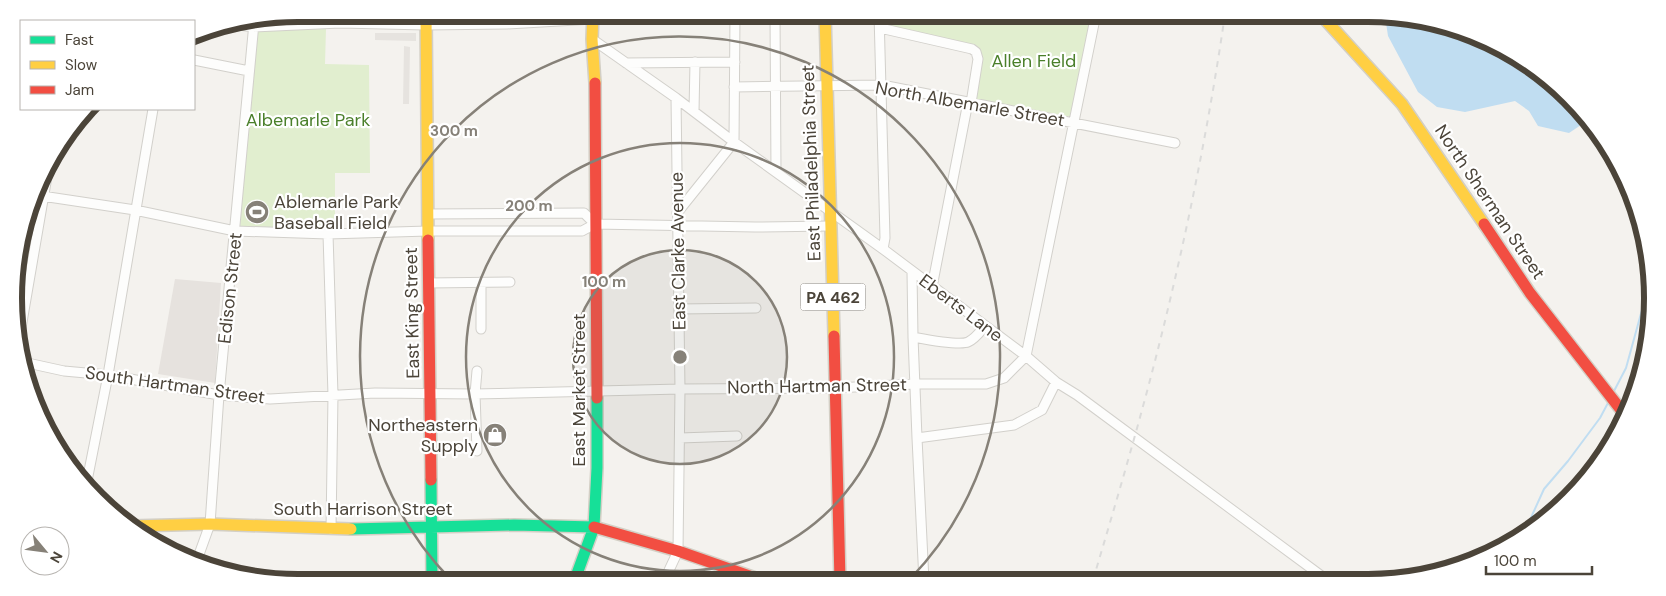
<svg xmlns="http://www.w3.org/2000/svg" width="1666" height="596" font-family="'DM Sans',sans-serif">
<style>
.industrial{fill:#e6e2de}
.green{fill:#e1eecf}
.parking{fill:#e6e3df}
.water{fill:#c0ddf1}
.lines{fill:none;stroke-linecap:round;stroke-linejoin:round}
.stream{stroke:#c0ddf1;stroke-width:2}
.street-casing{stroke:#d2d0cb;stroke-width:11}
.fast-casing{stroke:#d3cfc5;stroke-width:14}
.slow-casing{stroke:#d3cfc5;stroke-width:14}
.jam-casing{stroke:#d3cfc5;stroke-width:14}
.street{stroke:#fdfdfc;stroke-width:9}
.fast{stroke:#16e098;stroke-width:11}
.slow{stroke:#ffcf43;stroke-width:11}
.jam{stroke:#f24e42;stroke-width:11}
.rail{stroke:#dbdbda;stroke-width:2;stroke-dasharray:6 6;stroke-linecap:butt}
.ring{fill:none;stroke:#868178;stroke-width:2.5}
.labels{text-anchor:middle;dominant-baseline:central;stroke-width:4.5;stroke-linejoin:round;paint-order:stroke}
.shield{fill:#fff;stroke:#817c74;stroke-width:1}
.shield-label{font-size:16px;font-weight:bold;fill:#4b4439}
.park-label{font-size:18px;fill:#4a7f2a;stroke:#fff}
.street-label{font-size:18px;fill:#4b4439;stroke:#fff}
.poi-label{font-size:18px;fill:#4b4439;stroke:#fff;text-anchor:start}
.rim{fill:none;stroke:#4b4439;stroke-width:6}
.centre{fill:#868178;stroke:#fff;stroke-width:2.5}
.ring-label{font-size:15px;text-anchor:middle;font-weight:bold;fill:#868178;stroke:#fff;stroke-width:4.5;stroke-linejoin:round;paint-order:stroke}
</style>
<rect width="100%" height="100%" fill="#f4f2ee"/>
<path class="industrial" d="M175,279L221,283L215,383L158,374Z"/>
<path class="green" d="M883,14H1091L1072,117L975,99L981,61V51L975,45L891,28L885,25Z
M326,29L325,64L369,65L370,173H335V230L240,228L255,30Z"/>
<path class="parking" d="M375,33H416V41L375,40Z
M404,46L410,47L409,104H403Z"/>
<path class="water" d="M1385,16L1441,23L1541,72L1584,121L1581,125L1569,133L1538,126L1529,111L1515,101L1465,112L1437,107L1418,92L1388,36Z"/>
<g class="lines">
<path class="stream" d="M1613,393L1626,368L1648,288
M1524,533L1544,489L1568,461L1600,418L1609,401"/>
<g class="street-casing">
<path id="street" d="M775,14L776,172
M879,14L885,238L883,249
M240,25L253,27L340,23L426,25L507,24L593,19L735,17
M880,28L972,49L976,52L978,59L971,103
M592,39L676,98L734,142L883,249L1026,356L1056,382L1077,395L1327,580
M194,60L249,71
M626,63L735,62
M734,87L882,85L1175,143
M694,111L695,62
M42,196L135,210L235,231L328,234L428,231H582L595,224
M677,213L734,142L735,14
M428,214L584,213L595,224
M595,224L755,227L830,226
M328,234L333,395L331,529
M912,272L913,337L917,438L924,581
M481,282V329
M428,283L510,282
M932,287L968,102
M679,309L756,308
M21,328L49,165
M913,337C924,339 959,346 968,342C975,339 980,332 985,326
M1026,356L1096,14
M23,362L64,371L108,375L219,395L270,399L375,393L475,394L680,389L835,388L915,384H986L1004,378L1026,356
M680,438L737,436
M917,438L1014,425L1042,410L1056,382
M477,451L475,394L477,371
M87,481L108,375L153,109
M197,560L210,524L219,395L254,23
M664,581L678,551L680,389L676,98"/>
</g>
<g class="fast-casing">
<path id="fast" d="M431,480L432,582
M351,529L514,525L594,527
M574,582L594,527L597,468V398"/>
</g>
<g class="slow-casing">
<path id="slow" d="M426,14L428,240
M593,14L592,39L595,83
M825,14L834,336
M1320,14L1402,104L1484,224
M132,526L210,524L351,529"/>
</g>
<g class="jam-casing">
<path id="jam" d="M595,83L597,398
M1484,224L1530,293L1625,415
M428,240L431,480
M834,336L840,581
M594,527L678,551L764,581"/>
</g>
<use href="#street" class="street"/>
<use href="#fast" class="fast"/>
<use href="#slow" class="slow"/>
<use href="#jam" class="jam"/>
<path class="rail" d="M1093,580C1118,496 1143,411 1164,325C1189,223 1210,118 1225,14"/>
</g>
<circle cx="680" cy="357" r="107" fill="#868178" fill-opacity=".12"/>
<g class="ring">
<circle cx="680" cy="357" r="107"/>
<circle cx="680" cy="357" r="214"/>
<path d="M452 581A320 320 0 1 1 910 579"/>
</g>
<defs>
<g id="stadium-disc" transform="scale(1.25)"><circle r="9.5" fill="#868178" stroke="#fff"/><path d="M0-5a6.5 5 0 1 0 0 10a6.5 5 0 1 0 0-10ZM-3.5-1.8h7v3.6h-7Z" fill="#fff"/></g>
<g id="shop-disc" transform="scale(1.25)"><circle r="9.5" fill="#868178" stroke="#fff"/><path d="M-5-2.5h2.3a2.7 3.5 0 0 1 5.4 0H5L5.5 6h-11ZM-1.5-2.5h3a1.5 2.3 0 0 0-3 0Z" fill="#fff"/></g>
</defs>
<g fill-rule="evenodd">
<use href="#stadium-disc" x="257" y="212"/>
<use href="#shop-disc" x="495" y="435"/>
</g>
<g class="labels">
<rect class="shield" x="800.5" y="283.5" width="65" height="27" rx="4"/>
<g class="shield-label">
<text x="833" y="297">PA 462</text>
</g>
<g class="park-label">
<text x="1034" y="61">Allen Field</text>
<text x="308" y="120">Albemarle Park</text>
</g>
<g class="street-label">
<text transform="translate(970 104) rotate(10)">North Albemarle Street</text>
<text transform="translate(811 163) rotate(-92)">East Philadelphia Street</text>
<text transform="translate(1490 202) rotate(56)">North Sherman Street</text>
<text transform="translate(678 251) rotate(-91)">East Clarke Avenue</text>
<text transform="translate(230 288) rotate(-84)">Edison Street</text>
<text transform="translate(961 308) rotate(37)">Eberts Lane</text>
<text transform="translate(412 313) rotate(-91)">East King Street</text>
<text transform="translate(175 385) rotate(8)">South Hartman Street</text>
<text transform="translate(817 386) rotate(-1)">North Hartman Street</text>
<text transform="translate(579 390) rotate(-90)">East Market Street</text>
<text x="363" y="509">South Harrison Street</text>
</g>
<g class="poi-label">
<text x="274" y="202">Ablemarle Park<tspan x="274" dy="21">Baseball Field</tspan></text>
<text x="478" y="425" text-anchor="end">Northeastern<tspan x="478" dy="21">Supply</tspan></text>
</g>
</g>
<path d="M0 0H1666V596H0ZM298 22H1368A276 276 0 0 1 1644 298V298A276 276 0 0 1 1368 574H298A276 276 0 0 1 22 298V298A276 276 0 0 1 298 22Z" fill="#fff" fill-rule="evenodd"/>
<path class="rim" d="M298 22H1368A276 276 0 0 1 1644 298V298A276 276 0 0 1 1368 574H298A276 276 0 0 1 22 298V298A276 276 0 0 1 298 22Z"/>
<circle cx="680" cy="357" r="8" class="centre"/>
<g class="ring-label">
<text x="454" y="136">300 m</text>
<text x="529" y="211">200 m</text>
<text x="604" y="287">100 m</text>
</g>
<rect x="20" y="20" width="175" height="90" fill="#ffffff" stroke="#b7b4b0"/>
<rect x="30" y="36" width="25" height="8" fill="#16e098" stroke="#b7b4b0"/>
<text x="65" y="45" font-size="15" fill="#4b4439">Fast</text>
<rect x="30" y="61" width="25" height="8" fill="#ffcf43" stroke="#b7b4b0"/>
<text x="65" y="70" font-size="15" fill="#4b4439">Slow</text>
<rect x="30" y="86" width="25" height="8" fill="#f24e42" stroke="#b7b4b0"/>
<text x="65" y="95" font-size="15" fill="#4b4439">Jam</text>
<g transform="translate(45 551) rotate(119)"><circle r="24" fill="#ffffff" stroke="#b7b4b0"/>
<path d="M0-4L9 19L0 12L-9 19Z" fill="#868178"/>
<text y="-8" font-size="14" font-weight="bold" text-anchor="middle" fill="#4b4439">N</text>
</g>
<path d="M1486 566v8h106v-8" fill="none" stroke="#4b4439" stroke-width="2.5"/>
<text x="1494" y="566" font-size="15" fill="#4b4439" stroke="#ffffff" stroke-width="4" paint-order="stroke">100 m</text>
</svg>
